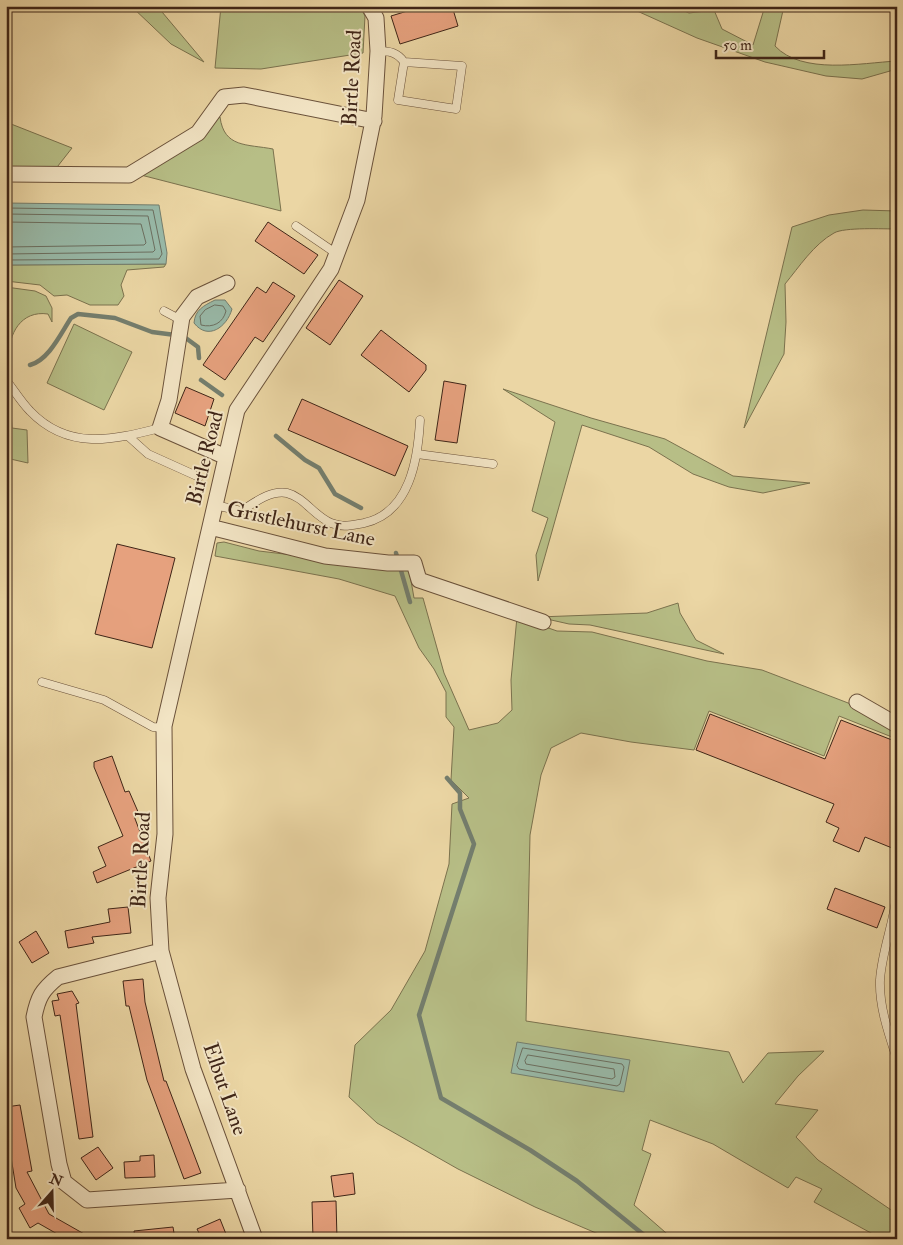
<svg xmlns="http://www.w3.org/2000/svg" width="903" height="1245" font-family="'IM FELL Double Pica',serif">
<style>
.green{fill:#b7be86;stroke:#7b724e}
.water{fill:#98b9a8;stroke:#747e6e}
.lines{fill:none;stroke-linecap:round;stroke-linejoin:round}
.shore{stroke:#6c6f60;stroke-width:1}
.stream{stroke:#747e6e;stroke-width:4.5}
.building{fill:#e6a17e;stroke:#3f2517}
.service-casing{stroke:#6a513a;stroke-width:9}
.minor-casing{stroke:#6a513a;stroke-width:17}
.service{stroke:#f2e4c4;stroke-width:8}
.minor{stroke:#f2e4c4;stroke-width:15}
.labels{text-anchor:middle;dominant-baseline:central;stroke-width:4;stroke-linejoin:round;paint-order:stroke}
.street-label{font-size:21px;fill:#3f2517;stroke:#f2e4c4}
</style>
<rect width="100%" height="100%" fill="#ebd6a4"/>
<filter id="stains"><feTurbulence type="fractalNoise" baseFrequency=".004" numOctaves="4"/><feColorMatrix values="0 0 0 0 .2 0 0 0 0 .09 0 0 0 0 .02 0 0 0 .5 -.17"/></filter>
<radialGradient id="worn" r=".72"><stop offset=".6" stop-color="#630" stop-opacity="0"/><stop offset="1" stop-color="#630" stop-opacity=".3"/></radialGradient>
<path class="green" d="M131,6H157L204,62L171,44Z
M221,6H360L365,16L363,53L261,69L215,68Z
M626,6H673L689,13L714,10L722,29L753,45L765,6H784L775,46C802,75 861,63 897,61V69L862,79L826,76L765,62L697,38Z
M220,117C224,148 247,144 273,149L281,211L137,174L200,137Z
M6,122L72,148L54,171L6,170Z
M863,210L897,211V229C884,229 844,227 834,233C814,244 799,267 785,284L786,322L784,354L744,428L792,227L829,215Z
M166,264L164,267L127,270L121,285L124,296L118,305H90L67,295L54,296L40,285L6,281V265Z
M6,287L35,291L46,296L52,308V322L48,314C21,310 8,334 9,358L6,361Z
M74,324L132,352L104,410L47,383Z
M503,389L591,418L665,439L733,476L810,483L763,493L729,487L693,474L649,447L582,425L538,581L536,555L548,518L532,511L555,422Z
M6,413L11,414L12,428L27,430L28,463L6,458Z
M224,542L259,551L409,569L414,598H423L444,673L469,730L498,723L512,710L511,680L517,617L557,631L592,632L707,661L762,670L856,706L897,730V739L839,716L824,756L709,711L694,750L631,742L581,733L551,748L541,775L530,835L526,1021L729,1052L743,1083L768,1053L824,1051L798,1076L775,1104L818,1110L796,1137L818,1160L897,1214V1239H882L814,1202L822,1189L796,1177L788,1188L713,1144L650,1120L642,1150L651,1154L634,1205L673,1239H610L535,1207L458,1169L377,1123L349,1097L355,1045L391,1010L425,951L449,864L452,804L469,798L451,780L454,727L446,717V692L434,669L419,648L395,596L339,579L215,556L217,543Z
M678,603L680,613L696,640L724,654L590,625L569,624L538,617L647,613Z"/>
<path class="water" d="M6,203L159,205L167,253L166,264L6,265Z
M215,300H225L232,309C227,327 208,341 194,323C195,310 203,306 215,300Z
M517,1042L630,1060L624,1092L511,1073Z"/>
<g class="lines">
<path class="shore" d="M6,208L153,210L162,254L159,259L6,260
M6,214L148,216L155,250L153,252L6,254
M6,222L141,224L146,243L144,245L6,247
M215,305L223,306L226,311C223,323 213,328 201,325L200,316L205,310Z
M523,1048L622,1064L624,1067L620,1084L617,1086L519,1069L517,1066Z
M528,1055L614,1069L615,1077L612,1079L526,1064L525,1061Z"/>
<path class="stream" d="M30,365C49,360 61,333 71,318L78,314L115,318L152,332L183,336L198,347L199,358
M201,380L222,395
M276,436L305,460L319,468L335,494L361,508
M396,553L410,602
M447,778L460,793V809L474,844L419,1015L441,1098L530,1150L577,1181L649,1239"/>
</g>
<path class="building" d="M424,6H452L458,26L400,44L391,16Z
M268,222L318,255L304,274L255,241Z
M339,280L363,296L330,345L306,328Z
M273,282L295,296L263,342L255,337L225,380L203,365L257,287L266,293Z
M381,330L426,365V370L409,392L361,355Z
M444,381L466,385L457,443L435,440Z
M186,387L214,399L205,426L175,413Z
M302,399L408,446L395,476L288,430Z
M117,544L175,558L152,648L95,634Z
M710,714L825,759L841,720L897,742V850L865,837L859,852L833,841L839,828L826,822L834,804L696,750Z
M112,756L125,792L129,791L139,814L134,816L151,861L97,883L93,872L106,866L98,847L123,836L94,767V762Z
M835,888L885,907L877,928L827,909Z
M128,907L131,933L92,937L94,943L68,948L65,931L110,922L108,909Z
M36,931L49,953L32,963L19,942Z
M143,979L145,1002L164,1081H166L201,1173L184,1179L147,1080L129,1006H126L123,981Z
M72,991L79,1003L76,1004L93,1137L79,1139L60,1015L55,1016L52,1001L59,1000L57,994Z
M20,1105L32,1171L27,1172L49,1214L93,1239H57L59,1235L38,1223L30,1228L19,1208L25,1204L16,1188L6,1126V1107Z
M98,1147L113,1168L96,1180L81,1158Z
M154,1155L155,1177L125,1178L124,1162L140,1161V1156Z
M353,1173L355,1194L334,1197L331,1176Z
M336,1201L337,1239H313L312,1202Z
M220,1219L228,1239H202L197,1229Z
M173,1227L175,1239H135L134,1231Z"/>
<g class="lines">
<g class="service-casing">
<path id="service" d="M378,51C389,51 397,52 404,62L462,66L456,109L398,100L404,62
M296,226L337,254
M164,311L181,320
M6,380C14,390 21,402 30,411C68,451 113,440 160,428
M128,436L148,454L199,477
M417,454L493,464
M215,505L241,511C254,503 270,490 287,493C304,497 314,516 331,523C343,528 352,525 364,523C410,513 418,459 420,420
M42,682L104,700L153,727L164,728
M897,893C894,923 882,950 880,980C879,1007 889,1035 897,1059"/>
</g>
<g class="minor-casing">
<path id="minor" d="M6,174L129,175L198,133L224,97L244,95L374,121
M226,457L160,428L169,400L182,317L197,297L227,283
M210,527L325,556L388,563H414L419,580L543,622
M857,702L897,725
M161,951L58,977C42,990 38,997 34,1017L59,1164L64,1182L87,1200L238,1190
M255,1239L193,1069L161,951L158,898L165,834L164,726L237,410L331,269L357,200L374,116L378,51L376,18L369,6"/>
</g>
<use href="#service" class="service"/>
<use href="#minor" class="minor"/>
</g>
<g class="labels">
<g class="street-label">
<text transform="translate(352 78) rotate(-87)">Birtle Road</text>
<text transform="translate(205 458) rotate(-76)">Birtle Road</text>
<text transform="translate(301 524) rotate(12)">Gristlehurst Lane</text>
<text transform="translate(141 860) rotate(-87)">Birtle Road</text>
<text transform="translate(225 1089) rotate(71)">Elbut Lane</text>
</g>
</g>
<rect width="903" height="1245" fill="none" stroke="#ebd6a4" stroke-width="25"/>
<rect x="8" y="8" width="888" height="1230" fill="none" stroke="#3f2517" stroke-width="2.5"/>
<rect x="12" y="12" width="878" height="1220" fill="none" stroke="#3f2517"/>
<g transform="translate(52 1192) rotate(20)" stroke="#f2e4c4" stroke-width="4" paint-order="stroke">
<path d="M0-4L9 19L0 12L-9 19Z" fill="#3f2517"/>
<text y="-8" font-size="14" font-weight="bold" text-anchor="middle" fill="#3f2517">N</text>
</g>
<path d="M716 50v8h108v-8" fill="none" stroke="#3f2517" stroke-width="2.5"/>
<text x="723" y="50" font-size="15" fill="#3f2517" stroke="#f2e4c4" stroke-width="4" paint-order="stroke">50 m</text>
<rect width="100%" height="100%" filter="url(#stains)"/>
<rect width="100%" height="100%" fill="url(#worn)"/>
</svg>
